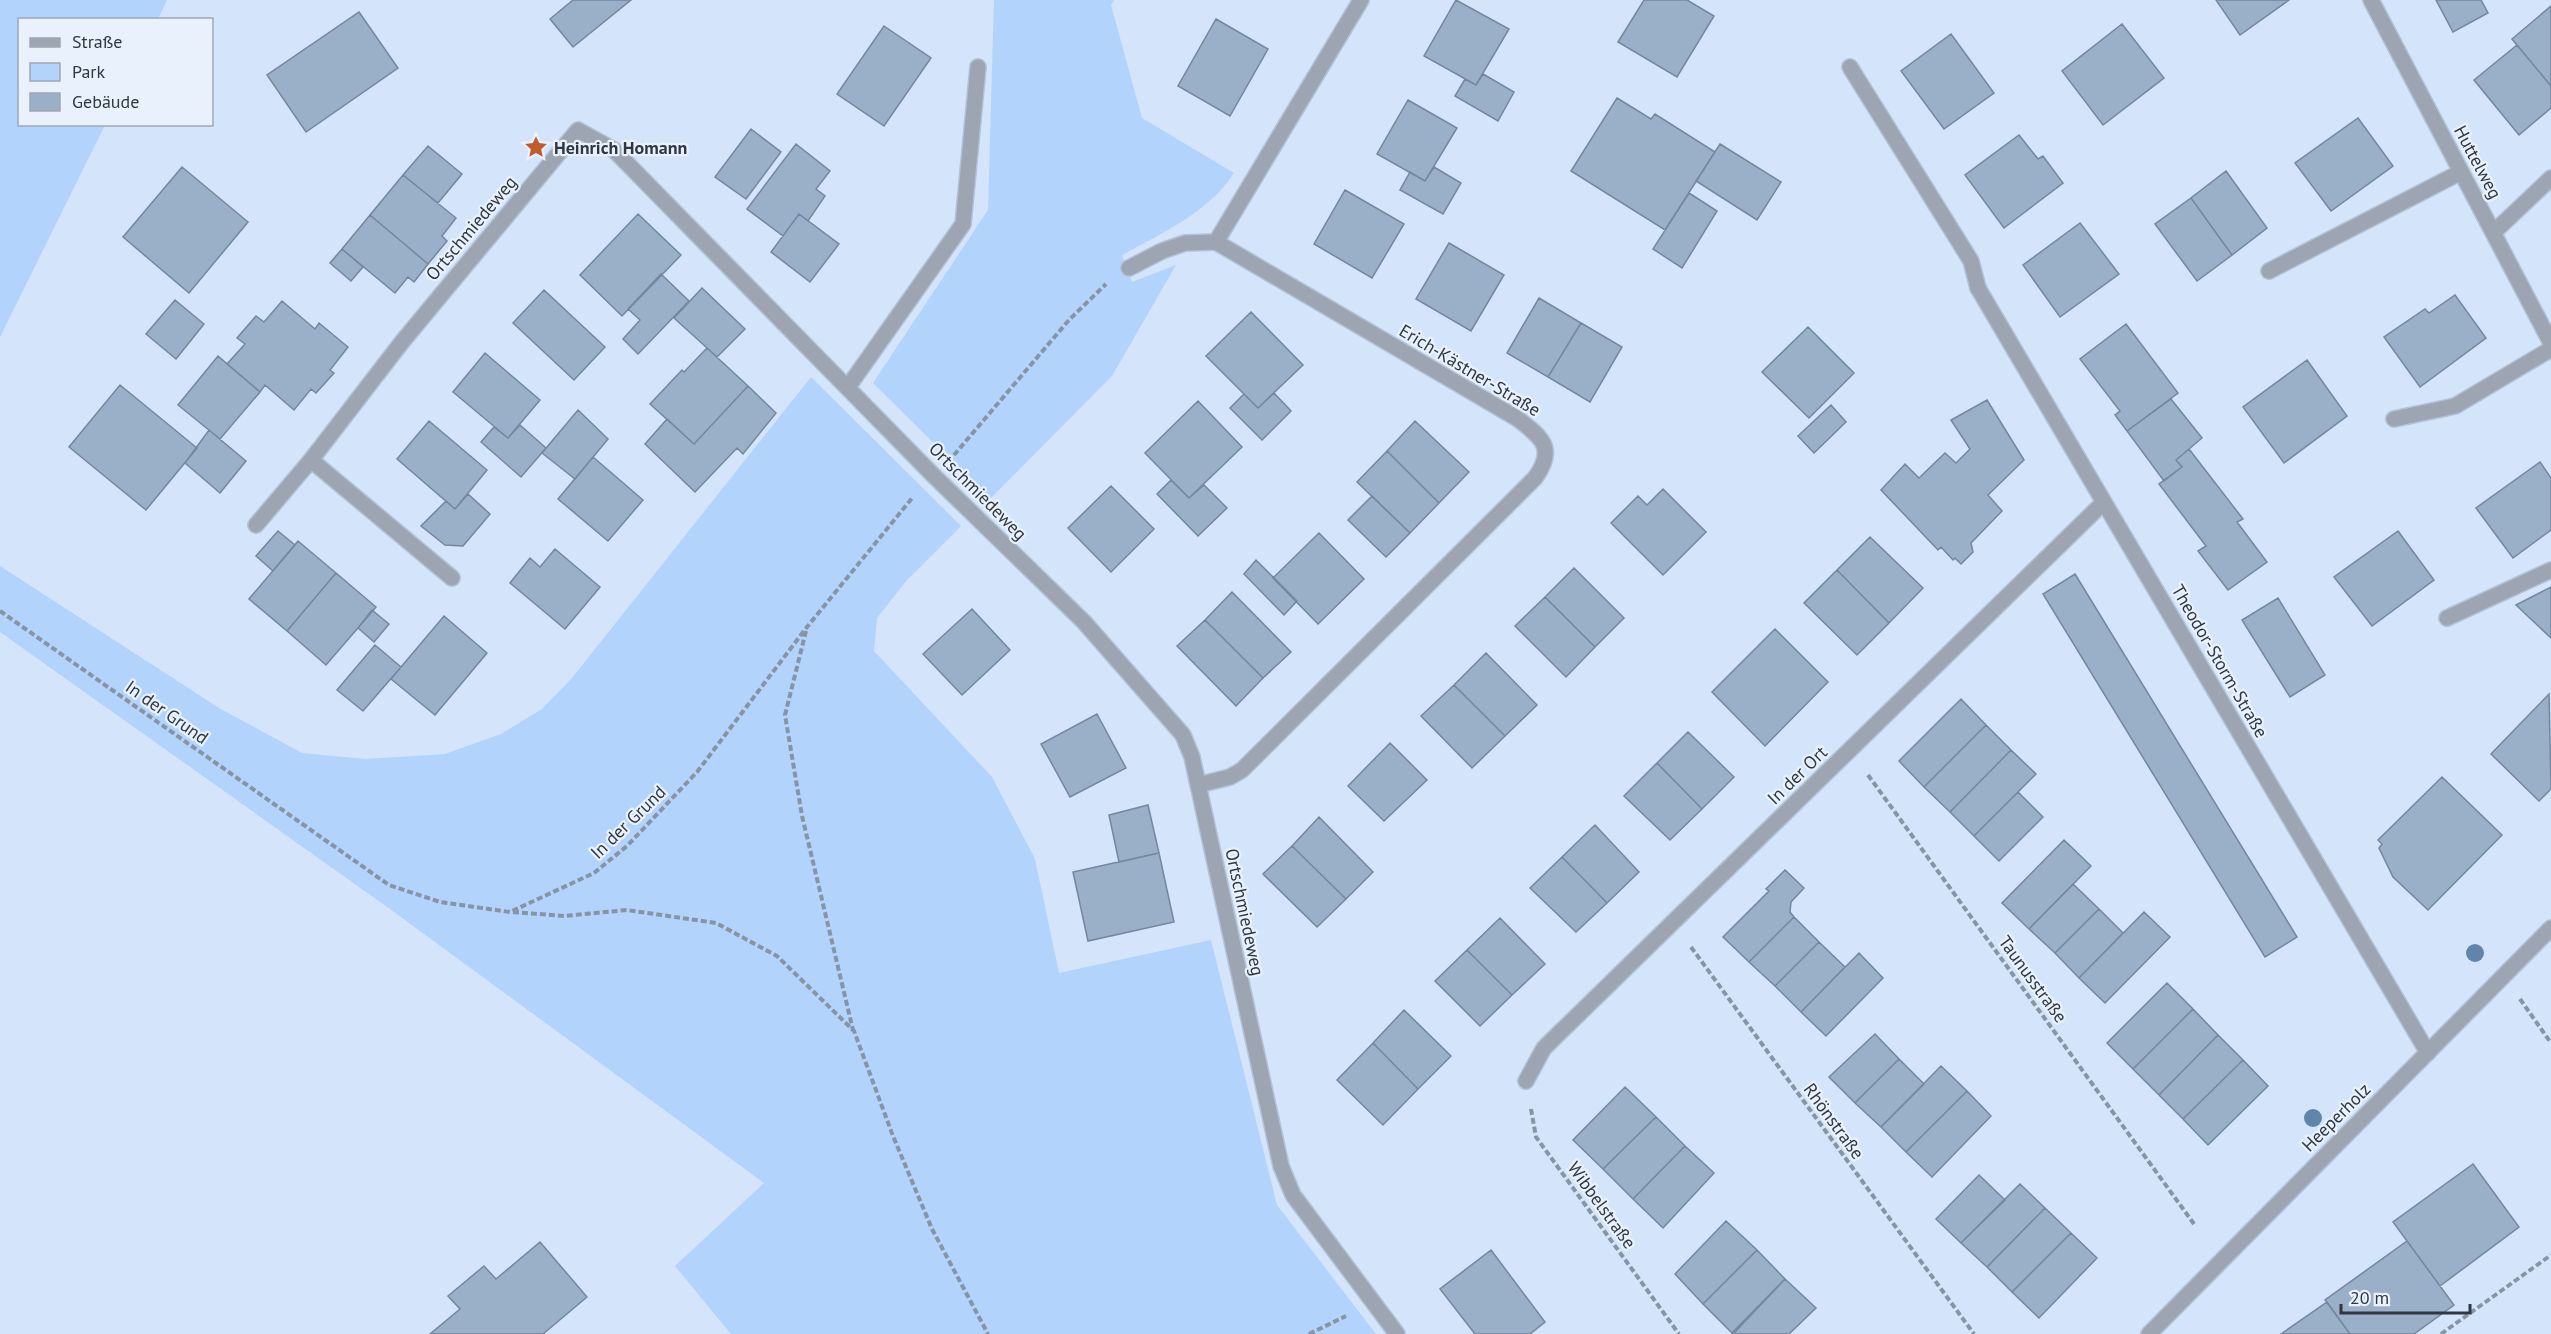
<svg xmlns="http://www.w3.org/2000/svg" width="2551" height="1334" font-family="'PT Sans',sans-serif">
<style>
.green{fill:#b1d3fc}
.building{fill:#9aafc8;stroke:#73879f;stroke-width:1.5}
.lines{fill:none;stroke-linecap:round;stroke-linejoin:round}
.lane-casing{stroke:#b3c2d6;stroke-width:18}
.street-casing{stroke:#b3c2d6;stroke-width:18}
.path{stroke:#8794a4;stroke-width:4;stroke-dasharray:6 3;stroke-linecap:butt}
.lane{stroke:#9ca5b1;stroke-width:15}
.street{stroke:#9ca5b1;stroke-width:15}
.tree{fill:#6185aa}
.labels{text-anchor:middle;dominant-baseline:central;stroke-width:4.5;stroke-linejoin:round;paint-order:stroke}
.poi-label{font-size:18px;font-weight:bold;fill:#2f3742;stroke:#e9f2fc;text-anchor:start}
.street-label{font-size:18px;fill:#2f3742;stroke:#e9f2fc}
</style>
<rect width="100%" height="100%" fill="#d4e5fb"/>
<path class="green" d="M0,0H167L158,19L20,20V124L105,125L0,337Z
M994,0H1114L1111,5L1142,118L1234,173C1209,212 1162,233 1122,255L1132,282L1176,265L1112,376L990,499L873,383L988,210Z
M811,377L961,526L907,580L877,618L874,651L992,777L1035,859L1059,973L1211,940L1277,1205L1376,1334H731L675,1266L764,1183L390,909L0,632V566L219,708L302,753L365,759L445,754L501,734L542,709L572,678Z"/>
<path class="building" d="M573,0H631L573,47L550,19Z
M1456,0L1509,29L1476,85L1424,56Z
M1644,0H1687L1714,16L1677,77L1618,42Z
M2216,0H2289L2240,35Z
M2436,0H2481L2488,13L2453,32Z
M2551,6V86L2512,39Z
M359,12L398,68L306,132L267,75Z
M1216,19L1268,49L1230,116L1178,86Z
M2122,24L2164,78L2103,125L2062,71Z
M884,26L931,58L884,126L837,94Z
M1951,34L1994,93L1944,129L1901,71Z
M2517,45L2551,86V108L2519,135L2474,80Z
M1483,74L1514,92L1498,121L1455,96L1465,79L1476,85Z
M1617,98L1651,119L1655,114L1715,152L1665,230L1571,171Z
M1408,100L1457,128L1425,181L1377,154Z
M2358,118L2393,166L2331,211L2295,163Z
M751,129L781,152L746,199L715,177Z
M2019,135L2038,159L2043,156L2063,183L2004,228L1965,175Z
M796,144L830,171L816,189L825,196L808,221L799,214L783,236L747,209Z
M1720,144L1781,182L1757,220L1696,181Z
M428,146L462,174L438,203L403,175Z
M182,167L248,222L189,293L123,237Z
M1434,167L1461,183L1443,214L1400,190L1410,172L1425,181Z
M2226,171L2267,228L2232,255L2191,198Z
M403,175L456,218L442,236L447,241L428,264L370,215Z
M1345,190L1404,224L1372,278L1314,244Z
M1689,193L1717,211L1682,268L1653,249Z
M2191,198L2232,255L2197,281L2155,224Z
M638,214L681,255L622,316L580,275Z
M799,214L839,244L810,282L771,252Z
M370,215L428,264L414,282L408,277L395,293L342,249Z
M2080,223L2119,274L2060,317L2023,265Z
M1449,243L1504,275L1471,331L1416,299Z
M342,249L363,267L351,281L330,263Z
M661,274L689,301L638,354L623,339L640,320L628,309Z
M702,288L745,329L717,357L674,318Z
M544,290L605,347L574,380L513,323Z
M2455,295L2486,338L2420,387L2384,337L2425,309L2429,313Z
M1539,298L1581,323L1548,377L1507,353Z
M175,300L204,324L176,359L146,334Z
M282,301L315,329L319,323L348,347L330,370L334,373L316,393L311,389L294,410L265,385L260,392L227,364L245,344L237,338L256,316L264,322Z
M1251,312L1303,365L1258,408L1206,356Z
M1581,323L1622,347L1590,402L1548,377Z
M2126,324L2178,393L2127,431L2115,415L2120,411L2080,359Z
M1808,327L1854,373L1809,418L1762,372Z
M707,348L748,386L694,444L650,404L682,370L684,372Z
M485,353L540,400L508,438L453,392Z
M218,356L260,392L220,439L178,405Z
M2307,360L2347,416L2284,463L2243,407Z
M120,385L197,448L146,510L69,447Z
M748,386L776,413L743,454L737,448L695,492L645,444L667,419L694,444Z
M1274,393L1291,411L1262,440L1230,408L1244,394L1258,408Z
M2171,399L2202,438L2176,460L2182,467L2164,481L2127,431Z
M1987,400L2024,460L1988,495L2002,511L1971,543L1973,552L1961,564L1955,558L1953,560L1941,547L1938,550L1881,490L1905,464L1919,478L1945,453L1956,463L1970,449L1951,420Z
M1198,401L1242,447L1189,498L1145,453Z
M1831,405L1846,422L1814,453L1798,436Z
M578,410L608,439L575,479L542,453Z
M429,421L487,470L455,509L397,459Z
M1415,421L1469,472L1439,503L1387,451Z
M520,425L546,448L521,477L481,442L494,427L508,438Z
M209,430L246,461L220,493L185,463Z
M2189,449L2243,519L2237,522L2267,562L2228,590L2198,551L2206,546L2159,484L2182,467L2176,460Z
M1387,451L1439,503L1410,533L1357,482Z
M593,457L643,500L608,541L558,499Z
M2540,462L2551,478V530L2513,558L2476,508Z
M1171,480L1189,498L1204,485L1227,508L1198,536L1157,494Z
M1111,486L1154,529L1111,572L1068,528Z
M1663,489L1706,532L1663,575L1611,523L1638,496L1647,505Z
M468,494L490,514L463,546L445,545L421,526L446,501L455,509Z
M1372,496L1410,533L1386,557L1348,520Z
M278,531L295,545L273,571L256,556Z
M2398,531L2434,580L2372,626L2334,577Z
M1319,533L1364,579L1318,624L1273,578Z
M1870,537L1923,588L1889,623L1837,570Z
M298,541L336,573L287,631L249,599Z
M555,549L600,587L565,629L510,583L530,558L540,567Z
M1256,560L1297,601L1284,615L1244,574Z
M1574,568L1624,618L1595,647L1545,597Z
M1837,570L1889,623L1857,655L1804,603Z
M336,573L376,607L326,665L287,631Z
M2075,574L2297,937L2265,957L2043,594Z
M2551,587V638L2516,605Z
M1232,592L1291,652L1263,678L1205,620Z
M1545,597L1595,647L1566,677L1515,626Z
M2278,598L2325,675L2290,697L2242,620Z
M972,609L1010,650L962,695L923,654Z
M372,610L389,624L374,642L358,628Z
M444,616L487,653L435,715L391,679Z
M1205,620L1263,678L1236,706L1177,646Z
M1775,629L1828,682L1765,746L1712,692Z
M375,645L401,667L363,711L337,690Z
M1486,653L1537,705L1505,736L1454,685Z
M1454,685L1505,736L1472,768L1421,716Z
M2549,694L2551,789L2539,801L2491,754Z
M1961,699L1986,725L1924,787L1899,761Z
M1097,714L1126,768L1070,797L1041,744Z
M1986,725L2011,750L1950,812L1924,787Z
M1688,732L1734,777L1702,809L1657,763Z
M1390,743L1427,780L1384,821L1348,786Z
M2011,750L2036,774L1974,836L1950,812Z
M1657,763L1702,809L1670,840L1624,796Z
M2442,777L2502,835L2428,910L2393,877L2379,848L2382,844L2378,840Z
M2018,792L2043,817L1999,861L1974,836Z
M1148,805L1159,853L1119,862L1109,815Z
M1319,817L1373,872L1346,899L1292,846Z
M1595,825L1639,872L1607,903L1562,857Z
M2064,840L2091,866L2029,929L2002,903Z
M1292,846L1346,899L1317,927L1263,874Z
M1159,853L1174,922L1088,941L1073,872Z
M1562,857L1607,903L1576,932L1530,888Z
M1785,870L1804,888L1791,902L1790,912L1794,917L1749,962L1723,937L1769,891L1766,889Z
M2073,884L2099,909L2055,953L2029,929Z
M2099,909L2123,933L2079,978L2055,953Z
M2144,912L2170,937L2105,1003L2079,978Z
M1794,917L1819,942L1775,986L1749,962Z
M1500,918L1545,964L1512,995L1467,950Z
M1819,942L1845,967L1801,1012L1775,986Z
M1467,950L1512,995L1480,1026L1435,981Z
M1859,953L1883,978L1826,1036L1801,1012Z
M2167,983L2193,1009L2133,1069L2107,1043Z
M2193,1009L2218,1035L2159,1095L2133,1069Z
M1404,1010L1451,1056L1418,1089L1373,1043Z
M1875,1034L1899,1059L1855,1103L1829,1077Z
M2218,1035L2243,1060L2183,1119L2159,1095Z
M1373,1043L1418,1089L1383,1125L1337,1080Z
M1899,1059L1924,1084L1881,1127L1855,1103Z
M2243,1060L2268,1086L2208,1145L2183,1119Z
M1941,1066L1967,1091L1906,1152L1881,1127Z
M1625,1087L1656,1117L1603,1169L1573,1140Z
M1967,1091L1991,1116L1932,1177L1906,1152Z
M1656,1117L1685,1146L1633,1199L1603,1169Z
M1685,1146L1714,1173L1663,1228L1633,1199Z
M2473,1164L2519,1227L2440,1286L2393,1222Z
M1979,1175L2005,1200L1961,1243L1936,1219Z
M2020,1184L2045,1208L1987,1267L1961,1243Z
M2045,1208L2071,1233L2012,1292L1987,1267Z
M1726,1221L1757,1250L1703,1304L1675,1274Z
M2071,1233L2097,1258L2039,1318L2012,1292Z
M2407,1241L2454,1305L2414,1334H2350L2325,1300Z
M540,1242L587,1297L543,1334H430L460,1309L448,1296L484,1266L496,1279Z
M1491,1250L1545,1322L1530,1334H1475L1440,1289Z
M1757,1250L1785,1279L1732,1333L1703,1304Z
M1785,1279L1816,1308L1789,1334H1733Z
M2327,1302L2350,1334H2281Z"/>
<g class="lines">
<g class="lane-casing">
<path id="lane" d="M1850,67L1971,261L1978,288
M1129,268L1162,251L1185,243L1216,242
M2269,271L2461,172
M848,387L963,224L978,67
M2394,419L2455,406L2551,349
M2447,618L2551,570"/>
</g>
<g class="street-casing">
<path id="street" d="M2371,0L2551,343
M2493,233L2551,178
M1978,288L2428,1053
M311,460L452,578
M256,525L311,460L402,342L578,130L614,150L933,475L1084,622L1183,735L1192,757L1281,1166L1293,1195L1397,1334
M1198,785L1230,777L1242,770L1535,478C1556,449 1543,438 1518,419L1216,242L1361,0
M1526,1081L1544,1048L2104,502
M2149,1334L2551,928"/>
</g>
<path class="path" d="M954,455L1069,320L1106,284
M0,611L389,885L440,902L510,912L594,873L627,846L697,772L807,627L913,497
M806,631L785,715L802,816L853,1030
M1868,775L2194,1224
M513,912L564,916L627,910L716,923L777,956L854,1031L893,1136L932,1229L988,1334
M1691,947L1974,1334
M2520,999L2551,1043
M1531,1109L1536,1137L1679,1334
M1309,1334L1346,1316
M2441,1334L2551,1255"/>
<use href="#lane" class="lane"/>
<use href="#street" class="street"/>
</g>
<g class="tree">
<circle cx="2475" cy="953" r="9"/>
<circle cx="2313" cy="1118" r="9"/>
</g>
<defs>
<g id="sight-bare" transform="scale(1.8)"><path d="M0-6L1.8-2.2L6-1.7L2.9 1.2L3.7 5.4L0 3.3L-3.7 5.4L-2.9 1.2L-6-1.7L-1.8-2.2Z" fill="#c15b2d" stroke="#e9f2fc" stroke-width="2.5" paint-order="stroke"/></g>
</defs>
<g fill-rule="evenodd">
<use href="#sight-bare" x="536" y="147"/>
</g>
<g class="labels">
<g class="poi-label">
<text x="554" y="147">Heinrich Homann</text>
</g>
<g class="street-label">
<text transform="translate(2478 162) rotate(62)">Huttelweg</text>
<text transform="translate(471 228) rotate(-50)">Ortschmiedeweg</text>
<text transform="translate(1470 370) rotate(31)">Erich-Kästner-Straße</text>
<text transform="translate(978 491) rotate(45)">Ortschmiedeweg</text>
<text transform="translate(2220 661) rotate(60)">Theodor-Storm-Straße</text>
<text transform="translate(167 712) rotate(35)">In der Grund</text>
<text transform="translate(1797 775) rotate(-44)">In der Ort</text>
<text transform="translate(628 822) rotate(-44)">In der Grund</text>
<text transform="translate(1245 912) rotate(78)">Ortschmiedeweg</text>
<text transform="translate(2033 979) rotate(54)">Taunusstraße</text>
<text transform="translate(2336 1117) rotate(-45)">Heeperholz</text>
<text transform="translate(1834 1121) rotate(54)">Rhönstraße</text>
<text transform="translate(1602 1205) rotate(54)">Wibbelstraße</text>
</g>
</g>
<rect x="18" y="18" width="195" height="108" fill="#e9f2fc" stroke="#9fa7b2" stroke-width="1.5"/>
<rect x="30" y="38" width="30" height="9" fill="#9ca5b1" stroke="#9fa7b2" stroke-width="1.5"/>
<text x="72" y="48" font-size="18" fill="#2f3742">Straße</text>
<rect x="30" y="63" width="30" height="18" fill="#b1d3fc" stroke="#9fa7b2" stroke-width="1.5"/>
<text x="72" y="78" font-size="18" fill="#2f3742">Park</text>
<rect x="30" y="93" width="30" height="18" fill="#9aafc8" stroke="#9fa7b2" stroke-width="1.5"/>
<text x="72" y="108" font-size="18" fill="#2f3742">Gebäude</text>
<path d="M2341 1304v9h129v-9" fill="none" stroke="#2f3742" stroke-width="3"/>
<text x="2350" y="1304" font-size="18" fill="#2f3742" stroke="#e9f2fc" stroke-width="4.5" paint-order="stroke">20 m</text>
</svg>
